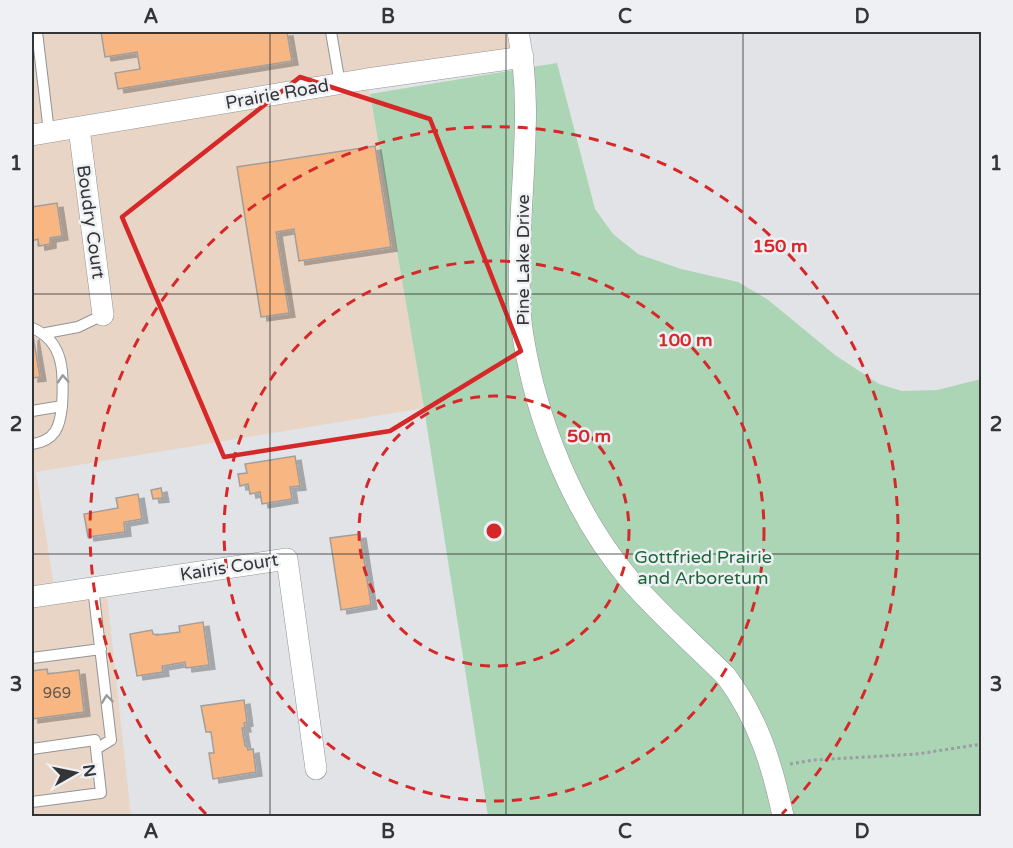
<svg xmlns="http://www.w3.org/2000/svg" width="1013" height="848" font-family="'Varela Round',sans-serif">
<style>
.commercial{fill:#e9d5c6}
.green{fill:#abd5b5}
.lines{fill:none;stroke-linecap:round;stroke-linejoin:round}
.stream{stroke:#4599c3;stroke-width:5}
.building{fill:#f8b782;stroke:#a29e9c;stroke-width:1.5;filter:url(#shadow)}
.lane-casing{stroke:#929497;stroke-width:12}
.street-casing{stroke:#929497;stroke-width:22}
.path{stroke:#9b9da0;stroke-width:3;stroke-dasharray:3 3;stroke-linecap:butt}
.lane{stroke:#fff;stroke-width:10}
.street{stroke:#fff;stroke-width:21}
.oneway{stroke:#9a9a9a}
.marked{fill:none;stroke:#d62828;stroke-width:4.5;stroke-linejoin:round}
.grid{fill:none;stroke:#343536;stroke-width:1.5;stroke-opacity:0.55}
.ring{fill:none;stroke:#d62828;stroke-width:3;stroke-dasharray:10 8}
.labels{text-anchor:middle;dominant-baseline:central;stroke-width:5;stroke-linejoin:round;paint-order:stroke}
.number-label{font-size:15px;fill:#655649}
.street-label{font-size:18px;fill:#343536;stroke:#eef0f4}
.park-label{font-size:18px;fill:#1a6738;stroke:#eef0f4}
.centre{fill:#d62828;stroke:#eef0f4;stroke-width:3}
.ring-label{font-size:18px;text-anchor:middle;font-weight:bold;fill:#d62828;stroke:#eef0f4;stroke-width:5;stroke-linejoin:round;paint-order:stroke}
.neatline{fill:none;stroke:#343536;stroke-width:2}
.grid-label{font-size:20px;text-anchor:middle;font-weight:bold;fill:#343536}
</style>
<defs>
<filter id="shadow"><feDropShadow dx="6" dy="4" stdDeviation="0" flood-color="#0004"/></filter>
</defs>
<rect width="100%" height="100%" fill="#e1e3e7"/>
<path class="commercial" d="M32,32H518L523,57L367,79L424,408L36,472L55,593L106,586L131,816H32Z"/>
<path class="green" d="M557,63L595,209L613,234L638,254L681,269L738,282L767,299L835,355L879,384L902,391L937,390L981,379V816H488L424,408L370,94Z"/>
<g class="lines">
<path class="stream" d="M980,816H982"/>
</g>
<path class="building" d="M101,32H287L292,61L118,89L115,73L140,69L137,52L105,57Z
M375,146L391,247L299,261L294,229L276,232L289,313L261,317L237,167Z
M57,203L62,236L50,238V244L39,246L38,239L32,241V207Z
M33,336L40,377L32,378V337Z
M295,456L300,486L290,487L292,499L262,504L260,492L250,494L248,484L240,486L238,474L247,473L245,464Z
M161,488L163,498L153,499L151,490Z
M138,494L142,519L124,522L125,532L88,537L84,514L118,508L116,498Z
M360,534L371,605L341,610L330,538Z
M203,622L209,665L186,668L185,662L162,666L163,672L137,676L130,634L152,630L153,634L157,635L180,632L179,626Z
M47,669L48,674L79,670L84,712L32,719V671Z
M244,700L247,722L244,723L245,728H242L245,746H247L248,750L253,749L256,772L213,779L209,753H214L211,732H206L201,706Z"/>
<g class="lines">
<g class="lane-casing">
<path id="lane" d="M37,32L49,132
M331,32L340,84
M32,328C65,341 64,375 62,406L32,411
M46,333L78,327L103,315
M32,444C55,441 60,427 62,406
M93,588L111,740L96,749
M32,658L101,649
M32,749L95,740L101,793L32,802"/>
</g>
<g class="street-casing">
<path id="street" d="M518,32C533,104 521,176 520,249C519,278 518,307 523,336C537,422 573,512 629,579C659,614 694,644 726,676C758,719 772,764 783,816
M79,128L103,315
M32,135L367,79L523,57
M32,597L287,559L316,769"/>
</g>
<path class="path" d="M790,764L814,760L917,754L982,744"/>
<use href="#lane" class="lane"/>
<use href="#street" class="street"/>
</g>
<defs><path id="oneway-chevron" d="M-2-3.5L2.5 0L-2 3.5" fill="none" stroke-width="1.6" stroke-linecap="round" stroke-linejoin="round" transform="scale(1.5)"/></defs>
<g class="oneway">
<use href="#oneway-chevron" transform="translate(63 379) rotate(-93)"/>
<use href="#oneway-chevron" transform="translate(107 699) rotate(-97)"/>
</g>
<path class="marked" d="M300,77L430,119L521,351L390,431L224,457L122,217Z"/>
<path class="grid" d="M270,32V816M506,32V816M743,32V816M32,294H982M32,554H982"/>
<g class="ring">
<circle cx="494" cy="531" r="135"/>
<circle cx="494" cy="531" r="270"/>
<path d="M206 814A404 404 0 1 1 782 814"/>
</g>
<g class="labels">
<g class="number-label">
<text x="57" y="693">969</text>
</g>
<g class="street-label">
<text transform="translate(277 94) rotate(-10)">Prairie Road</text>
<text transform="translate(91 222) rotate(82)">Boudry Court</text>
<text transform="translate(523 260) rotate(-90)">Pine Lake Drive</text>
<text transform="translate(229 567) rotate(-9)">Kairis Court</text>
</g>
<g class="park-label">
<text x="703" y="557">Gottfried Prairie<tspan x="703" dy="21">and Arboretum</tspan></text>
</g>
</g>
<circle cx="494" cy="531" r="9" class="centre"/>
<g class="ring-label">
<text x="780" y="252">150 m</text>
<text x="685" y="346">100 m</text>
<text x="589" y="442">50 m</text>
</g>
<rect width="1013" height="848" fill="none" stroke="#eef0f4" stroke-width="66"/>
<g transform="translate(75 773) rotate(81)" stroke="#eef0f4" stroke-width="4.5" paint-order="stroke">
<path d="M0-4.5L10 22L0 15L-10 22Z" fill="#343536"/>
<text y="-9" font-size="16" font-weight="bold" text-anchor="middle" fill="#343536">N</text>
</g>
<rect x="33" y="33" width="947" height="782" class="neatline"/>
<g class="grid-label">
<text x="151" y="23">A</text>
<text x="388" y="23">B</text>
<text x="625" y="23">C</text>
<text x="862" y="23">D</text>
<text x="16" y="170">1</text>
<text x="996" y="170">1</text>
<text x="16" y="431">2</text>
<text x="996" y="431">2</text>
<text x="16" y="691">3</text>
<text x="996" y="691">3</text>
<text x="151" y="838">A</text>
<text x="388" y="838">B</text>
<text x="625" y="838">C</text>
<text x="862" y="838">D</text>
</g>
</svg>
